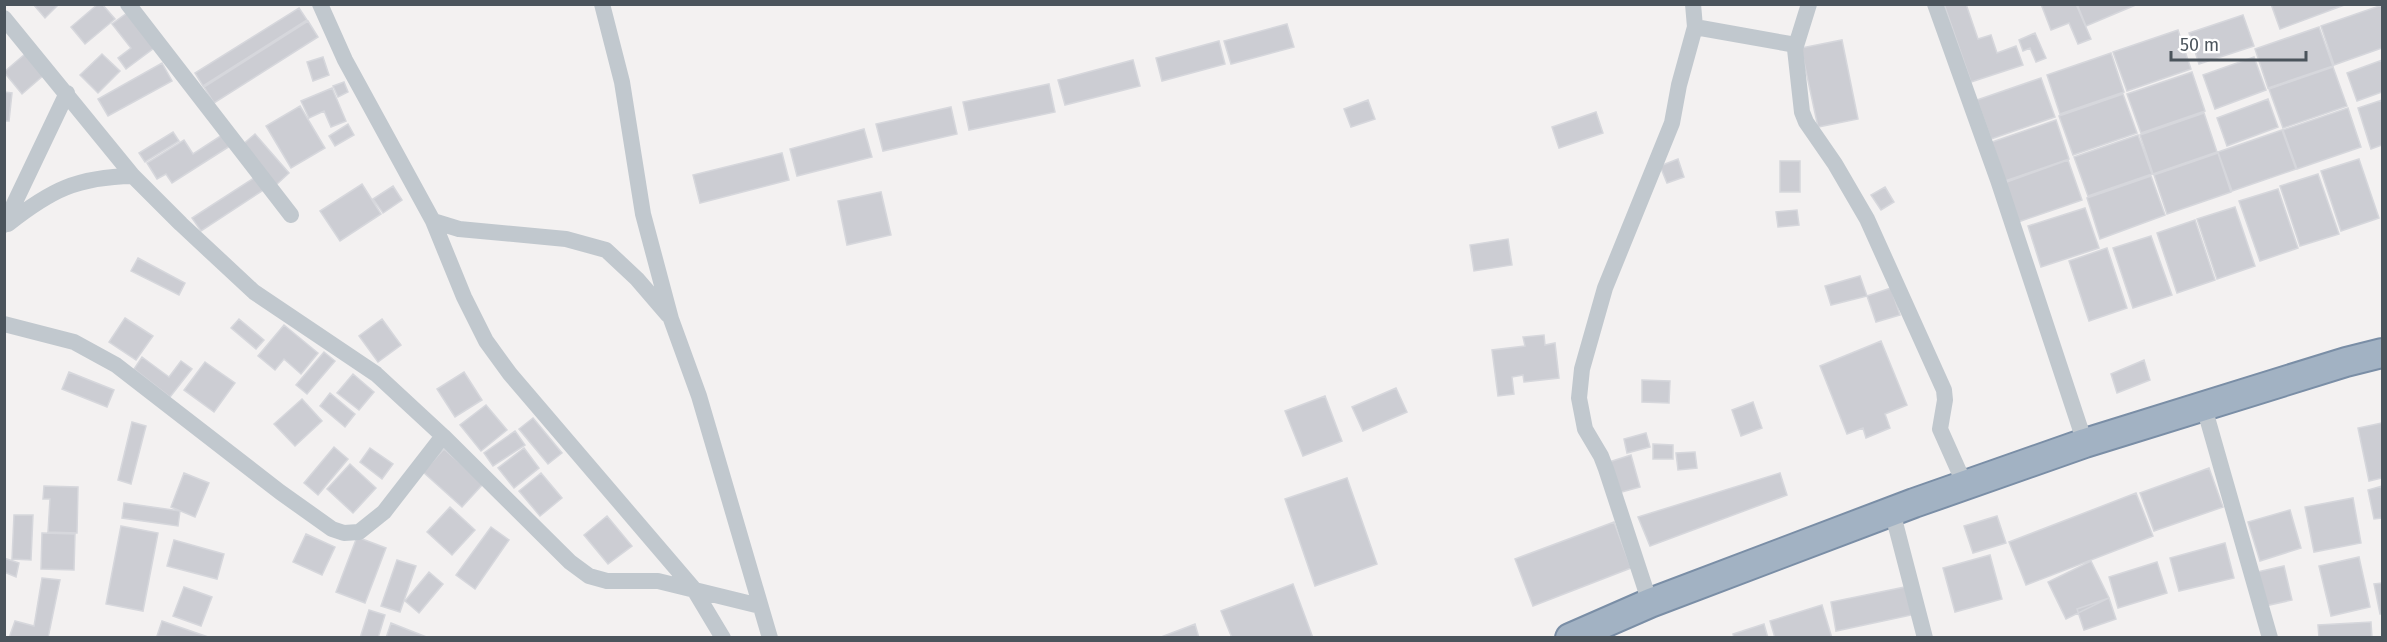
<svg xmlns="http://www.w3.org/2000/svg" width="2387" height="642" font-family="'Fira Sans',sans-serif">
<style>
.building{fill:#cccdd3;stroke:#d6d7dc;stroke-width:1.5}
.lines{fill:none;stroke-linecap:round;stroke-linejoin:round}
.trunk-casing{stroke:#7a8ea6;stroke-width:32}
.minor{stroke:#c1c8ce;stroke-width:16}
.trunk{stroke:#a2b2c3;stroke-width:28}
</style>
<rect width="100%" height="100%" fill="#f3f1f1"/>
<path class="building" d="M33,4H59L45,18Z
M98,4H102L115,19L85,44L71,27Z
M1944,4H1966L1978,39L1991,35L1997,53L2016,46L2023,65L1971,82Z
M2041,4H2076L2091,39L2078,44L2069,23L2051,30Z
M2077,4H2138L2086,26Z
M2271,4H2347L2280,29Z
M2382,5V48L2334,65L2321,26Z
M299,8L307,20L203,86L195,73Z
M127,13L154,48L126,69L118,58L131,48L112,24Z
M2243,15L2254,46L2199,64L2189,33Z
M308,21L318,37L214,103L204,87Z
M1287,24L1294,47L1231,64L1224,41Z
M2319,27L2333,66L2268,88L2255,49Z
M2178,30L2191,69L2127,91L2113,52Z
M2035,33L2046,58L2036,62L2030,48L2023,51L2019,40Z
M1842,40L1858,119L1818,127L1801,48Z
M1219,41L1225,64L1162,81L1156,58Z
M2111,53L2124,92L2060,114L2047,75Z
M25,54L44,75L22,94L4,72Z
M102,54L120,71L98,93L80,75Z
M323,57L329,75L313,81L307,62Z
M2254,57L2266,90L2215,109L2203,75Z
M1133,60L1140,86L1065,105L1058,80Z
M2382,60V92L2357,101L2347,73Z
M162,63L172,81L108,116L98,99Z
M2333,67L2347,106L2283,128L2269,89Z
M2192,72L2205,111L2141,133L2127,94Z
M2041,78L2055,117L1991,139L1977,100Z
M344,82L348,92L338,97L333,86Z
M1049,84L1055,112L969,130L963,102Z
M332,88L346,121L331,127L324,111L309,118L301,101Z
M4,92L12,93L9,121H4Z
M2123,94L2137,133L2073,155L2059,116Z
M2268,99L2278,127L2227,146L2217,118Z
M1368,100L1375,119L1351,127L1344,109Z
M2382,100V145L2371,149L2358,108Z
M300,106L325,148L291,168L266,126Z
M951,107L957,134L883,151L876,124Z
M2348,108L2361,147L2297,169L2283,130Z
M1596,112L1603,133L1559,148L1552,127Z
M2204,113L2217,152L2153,174L2140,135Z
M2056,120L2069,159L2005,181L1992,142Z
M348,124L354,135L335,146L329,136Z
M864,129L872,157L797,176L790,149Z
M2282,130L2296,169L2232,191L2218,152Z
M173,132L179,141L145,162L139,153Z
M255,134L289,173L276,185L242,145Z
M222,135L230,146L172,183L166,174L157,179L147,163L184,140L193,154Z
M2138,135L2152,174L2088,196L2074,157Z
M782,153L789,180L700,203L693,175Z
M2218,153L2231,192L2167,214L2154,175Z
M1678,159L1684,177L1667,183L1660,166Z
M2359,159L2379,218L2341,231L2321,171Z
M2068,160L2082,200L2018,222L2004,183Z
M1780,161H1800V192H1780Z
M2318,174L2339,234L2300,246L2280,186Z
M257,176L265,189L201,231L192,218Z
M2151,176L2165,215L2100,239L2087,198Z
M362,184L381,214L340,241L320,211Z
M393,186L402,200L383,213L373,199Z
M1885,187L1894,202L1881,210L1871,195Z
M2278,189L2298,248L2260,261L2239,201Z
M881,192L891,235L847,245L838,201Z
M2235,207L2255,266L2217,279L2197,219Z
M2085,208L2099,248L2041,267L2028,226Z
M1797,210L1799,225L1778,227L1776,212Z
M2195,220L2215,280L2177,293L2157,233Z
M2151,236L2172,295L2133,308L2113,248Z
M1508,239L1512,265L1474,271L1470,245Z
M2107,248L2127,308L2089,321L2069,261Z
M138,258L185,283L179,295L131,271Z
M1860,276L1867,296L1831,305L1825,286Z
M1891,288L1900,315L1876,322L1867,296Z
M125,318L153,336L136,360L109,342Z
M239,319L264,340L256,349L231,328Z
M382,319L401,345L378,362L359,336Z
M284,325L318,353L301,374L284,359L275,370L258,356Z
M1544,335L1545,345L1555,343L1559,378L1524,382L1523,375L1512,377L1514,394L1498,396L1492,350L1525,346L1523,337Z
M1881,341L1907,405L1885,414L1890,428L1866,438L1863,428L1847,434L1820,366Z
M324,352L335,361L307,394L296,385Z
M142,357L169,377L181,361L192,369L170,397L134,369Z
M2144,360L2150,380L2117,393L2111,374Z
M205,362L235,383L214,412L184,390Z
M69,372L114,390L107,407L62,389Z
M464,372L482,400L455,417L437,389Z
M353,374L374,392L359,410L337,393Z
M1642,380L1670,381L1669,403L1642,402Z
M1396,388L1407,412L1363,431L1352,407Z
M330,393L355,414L345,427L320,406Z
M1325,396L1342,441L1303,456L1285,411Z
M302,399L322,421L295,446L274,424Z
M1753,402L1762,428L1741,436L1732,410Z
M486,405L507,430L481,451L460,425Z
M533,418L562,453L548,464L519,429Z
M132,422L146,426L131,484L118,480Z
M2382,423V478L2369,481L2358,428Z
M515,431L525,445L493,466L484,453Z
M1646,433L1650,447L1627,453L1624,439Z
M1653,444L1673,445V459H1653Z
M334,447L348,459L318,495L304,483Z
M370,448L393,464L382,479L360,462Z
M524,448L539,468L514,488L498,468Z
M444,449L483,484L462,507L423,472Z
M1695,452L1697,468L1678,470L1676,453Z
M1631,455L1640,487L1618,493L1609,462Z
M350,464L376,488L353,513L327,489Z
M2209,468L2223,507L2154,531L2140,493Z
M184,473L209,483L195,517L171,507Z
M541,473L562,498L540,516L519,491Z
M1780,473L1787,495L1650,546L1638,517Z
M1347,478L1377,564L1315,586L1285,499Z
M44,486L78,487L77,533L48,532L50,499H43Z
M2382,486V518L2374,519L2368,490Z
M2136,493L2153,536L2026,585L2009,542Z
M2353,498L2361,543L2314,552L2305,507Z
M124,503L180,511L178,526L122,518Z
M450,507L475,530L452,555L427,532Z
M2290,510L2301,548L2260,561L2248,522Z
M14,515H33L31,560L12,559Z
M607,516L632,546L608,564L584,535Z
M1997,516L2006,543L1973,553L1964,526Z
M1614,522L1631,568L1533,606L1515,559Z
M121,526L158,533L143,611L106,604Z
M491,527L509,540L475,589L456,575Z
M42,533L75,534L74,570L41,569Z
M306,534L335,547L322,575L293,562Z
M357,537L386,548L365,603L336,592Z
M174,540L224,554L217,579L167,566Z
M2225,543L2234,578L2179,591L2170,558Z
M1990,555L2002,599L1955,612L1943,568Z
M2359,557L2370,607L2331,616L2319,566Z
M4,558L19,563L16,577L4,572Z
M397,560L416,566L400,612L381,606Z
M2091,561L2109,598L2066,619L2048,582Z
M2157,562L2167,593L2118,608L2109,577Z
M2284,566L2292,600L2265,606L2257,572Z
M429,572L443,584L419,613L405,601Z
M42,578L60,580L48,638H9L15,621L34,626Z
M2382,583V614H2380L2374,584Z
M1293,584L1313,638H1232L1221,611Z
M1910,586L1916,614L1836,631L1831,602Z
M184,587L212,597L201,626L173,616Z
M2109,598L2116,619L2084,630L2077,609Z
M1822,605L1832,638H1775L1770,621Z
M369,610L385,615L378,638H360Z
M162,621L211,638L157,636Z
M2371,622L2372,638H2319L2318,625Z
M391,623L429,638H386Z
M1195,624L1199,638H1161V637Z
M1764,624L1768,638H1734L1733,634Z"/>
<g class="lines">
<g class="trunk-casing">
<path id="trunk" d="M1570,638L1650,603L1914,503L2085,443L2346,362L2382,353"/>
</g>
<path class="minor" d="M128,4L291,215
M320,4L345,60L433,221L464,297L486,341L510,374L693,588L723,638
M602,4L622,82L643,214L671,319L699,396L770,638
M1809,4L1795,49L1802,112L1806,122L1835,164L1867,219L1944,390L1945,400L1940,429L1965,485
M1935,4L1998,180L2085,443
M4,18L133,176L181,224L254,292L376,374L443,436L570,562L589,576L607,581H658L760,606
M1695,27L1796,45
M433,221L459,229L566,239L606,250L637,279L668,315
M8,224C51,190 77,177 133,176
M4,225L67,93
M4,324L74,342L116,365L280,492L332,529L344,533L359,532L384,512L443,436
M2204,407L2270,638
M1892,511L1925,638
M1650,603L1606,469L1601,456L1585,429L1579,398L1582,369L1605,288L1672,123L1679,85L1695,27L1693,4"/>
<use href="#trunk" class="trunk"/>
</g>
<rect width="2387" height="642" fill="none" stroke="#4b545c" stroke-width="12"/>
<path d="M2171 51v9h135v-9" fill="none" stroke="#4b545c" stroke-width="3"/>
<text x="2180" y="51" font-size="18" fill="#4b545c" stroke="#ffffff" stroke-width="4.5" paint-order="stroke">50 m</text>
</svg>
